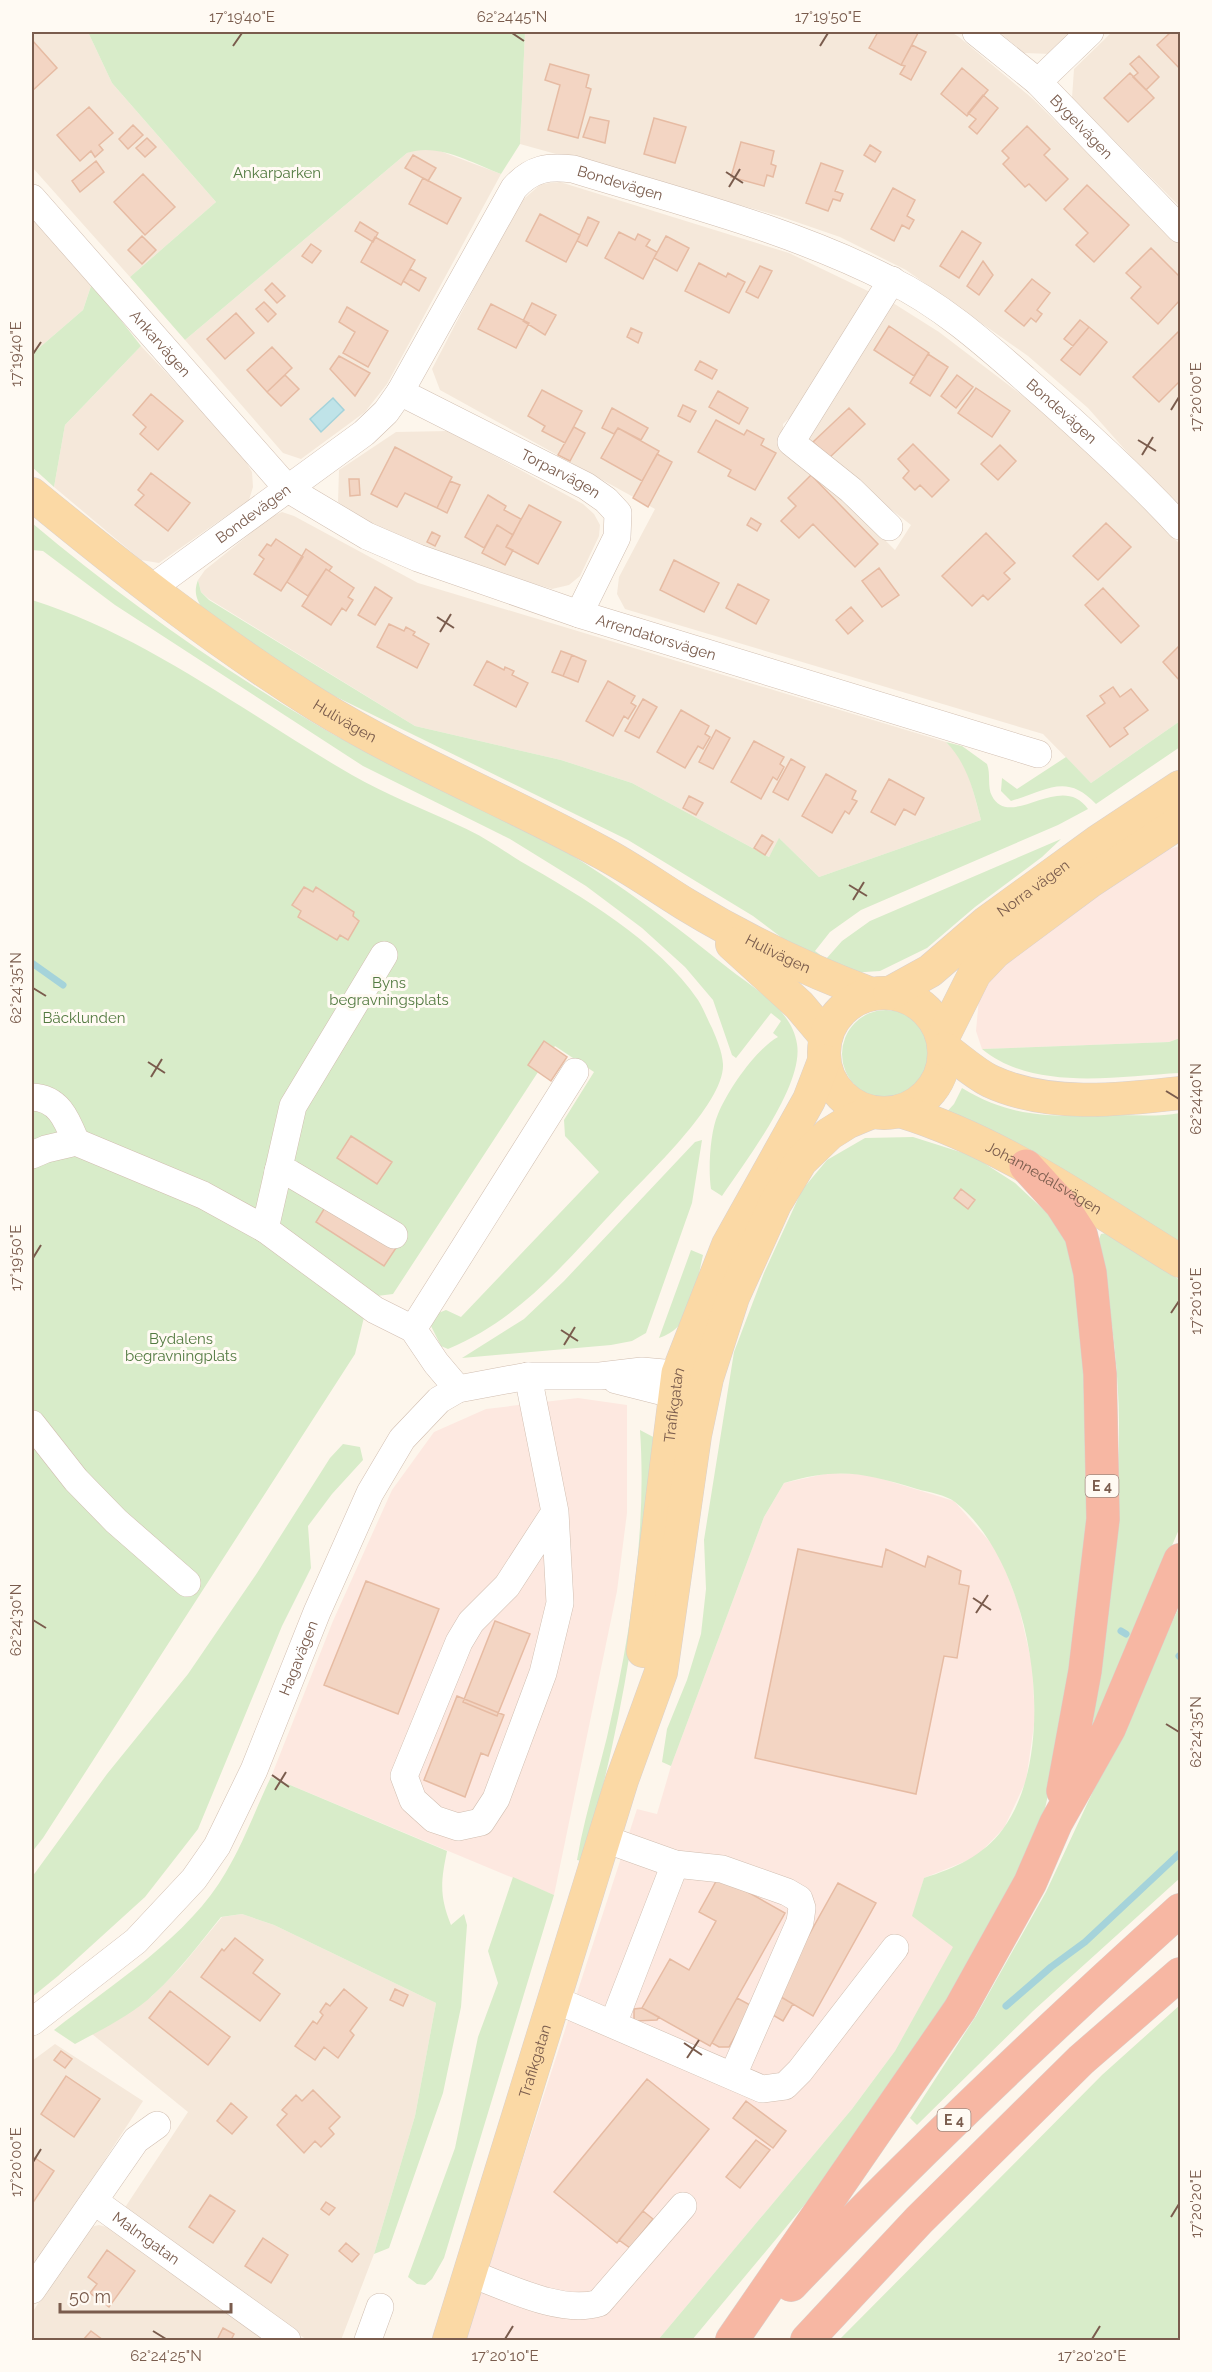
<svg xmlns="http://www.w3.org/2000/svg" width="1212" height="2372" font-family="Raleway,sans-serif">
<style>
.residential{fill:#f5e8da}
.commercial{fill:#fde8e0}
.green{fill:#d8ecc9}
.water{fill:#bfe3e8;stroke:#a5d3da;stroke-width:1.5}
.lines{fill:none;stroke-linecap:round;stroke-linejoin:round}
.stream{stroke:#a5d3da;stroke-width:7}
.building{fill:#f3d5c3;stroke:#e6bba3;stroke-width:1.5}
.minor-casing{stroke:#d1beb0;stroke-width:28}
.major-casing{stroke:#dad1cd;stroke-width:34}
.highway-casing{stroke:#dad1cd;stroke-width:34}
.minor{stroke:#fff;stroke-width:27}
.major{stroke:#fbd9a5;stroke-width:33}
.highway{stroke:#f7b7a3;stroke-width:33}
.ticks{fill:none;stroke:#7a5c4d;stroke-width:2}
.labels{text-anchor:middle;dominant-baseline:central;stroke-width:6;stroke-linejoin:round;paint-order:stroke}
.shield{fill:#fffaf3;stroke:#a28b7f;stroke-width:1.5}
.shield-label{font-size:14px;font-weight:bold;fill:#7a5c4d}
.street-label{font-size:15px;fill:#7a5c4d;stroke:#fffaf3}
.park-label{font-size:15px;fill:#537a41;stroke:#fffaf3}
.neatline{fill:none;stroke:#7a5c4d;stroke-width:2}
.ticks-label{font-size:15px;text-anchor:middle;fill:#7a5c4d}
</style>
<rect width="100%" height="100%" fill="#fdf6ec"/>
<path class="residential" d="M32,32H88L112,83L216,202L130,277L32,167Z
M525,32H951L959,37L1033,99L1180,245V512L1088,408L1028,356L906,270L840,237L779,216L520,144Z
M999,32H1074L1051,54L1024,53Z
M1112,32H1180V207L1072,98L1074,69Z
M420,148H432L501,174L387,384L365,412L301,459L283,453L185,340L407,153Z
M560,182L789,253L870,292L814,396L783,424L784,449L810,466L895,550L911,525L806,443L893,303L939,332L1057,422L1180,544V721L1091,783L1043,734L625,609L617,594L619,577L655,509L440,390L432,369L518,204L541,184Z
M32,216L92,283L83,310L32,354Z
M141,346L239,450L252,472L253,487L249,500L159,563L141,560L54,487L65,425Z
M449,431L583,504L594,514L600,525L599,536L580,576L569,585L552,589L437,555L363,521L338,502L339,470L396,432Z
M282,512L294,516L418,583L946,742L959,755L968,772L981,820L819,877L780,839L769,857L632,783L561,760L415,726L209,599L201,592L198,580L205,570L271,517Z
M242,1914L274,1925L436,2003L415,2116L374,2254L341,2340H307L124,2209L188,2112L92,2034L152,1996L181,1967L222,1917Z
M55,2044L143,2101L32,2272V2061Z
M99,2225L114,2229L271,2340H32V2313L86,2228Z"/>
<path class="commercial" d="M1180,846V1038L1169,1042L982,1049L976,1031L979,998L996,968L1156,853Z
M578,1398L627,1405V1513L617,1591L554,1895L271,1777L333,1621L392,1490L434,1432L486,1409Z
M829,1473L866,1474L954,1501L998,1551L1018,1603L1032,1664L1035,1718L1026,1781L1004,1828L976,1857L924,1878L913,1916L954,1947L895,2051L852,2109L658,2340H464L637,1809L657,1814L671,1766L764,1517L784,1483Z"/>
<path class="green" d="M88,32H525L520,144L501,174C472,163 438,142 407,153L185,340L130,277L216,202L112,83Z
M92,283L141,346L65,425L54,487L32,467V354L83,310Z
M32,523C120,597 217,666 317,725C381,763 451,790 517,824C593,864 661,914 728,968C753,988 792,1009 797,1044C804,1085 745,1162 722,1196L711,1189C708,1170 710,1132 718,1114C728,1090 756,1049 778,1037L773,1033L781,1021L771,1013L740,1053L736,1058L732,1055L713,1000L685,967L642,928L586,886L510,839L363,766L115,605L43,551L32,550Z
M198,580L201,592L209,600L415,726L561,760L632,783L769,857L779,838L819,877L981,820C973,790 968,765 946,742L962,746L987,764C991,774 987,787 992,796C1010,831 1061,770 1088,809L1058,825L861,910L830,932L815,951L826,959L842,941L870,921L1061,839L1042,857L975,907L927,948L880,971L850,973L806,956L753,916L628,840L314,686L204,611C197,600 193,593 198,580Z
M32,600C149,637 246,714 352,775C387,795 424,809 460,826C481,835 501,849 520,861C581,896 658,941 698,1000C704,1009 707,1019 712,1028C717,1040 722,1051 723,1064C725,1103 647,1175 620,1204C567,1260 522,1318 448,1349L441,1346L430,1324L431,1316L446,1310L461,1317L599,1172L565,1136L564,1120L594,1072L555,1046L393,1294L369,1297L355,1354L43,1838L32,1852Z
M1180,721V747L1096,804C1066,772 1046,791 1011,801L1001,791L1002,778L1017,789L1066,757L1091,783Z
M842 1054a44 44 0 1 1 88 0a44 44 0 1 1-88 0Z
M1180,1038V1073C1118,1076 1034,1092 982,1049L1169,1042Z
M962,1088C1014,1120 1057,1116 1115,1115C1137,1115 1159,1117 1180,1113V1243L944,1115L954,1104Z
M913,1137L973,1156L1015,1183L1047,1213L1066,1238L1076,1271L1088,1376V1515L1065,1719L1044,1813L1019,1874L948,2003L821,2185L692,2340H658L852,2109L895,2051L953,1947L912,1916L924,1878C955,1868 983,1856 1003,1829C1062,1749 1033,1563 955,1502C946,1495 928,1492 917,1489C864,1473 839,1467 784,1483L764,1517L671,1766L662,1762L667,1729L687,1680L701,1634L706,1589L704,1540L734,1352L764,1273L802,1190L827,1160L865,1138Z
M702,1140L692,1203L646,1333L632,1341L611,1345L462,1358L524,1319L564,1281L695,1142Z
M1107,1233L1180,1280V1527L1091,1734C1106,1631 1120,1529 1119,1425C1119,1363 1109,1300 1099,1239L1101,1234Z
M691,1250L703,1255C695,1288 694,1327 659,1338Z
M640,1430L657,1439C642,1583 625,1723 582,1861L577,1860C584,1818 597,1778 607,1737C630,1637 647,1533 640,1430Z
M343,1444L360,1447L363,1460L332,1494L308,1526L311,1568L282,1626L198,1829L145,1897L58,1976L32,1997V1877L107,1774L188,1674L257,1573L330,1458Z
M1180,1605V1878L1033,2011L917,2125L910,2118L976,2016L1046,1892Z
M271,1777L447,1851C441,1881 439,1895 451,1925L464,1914L467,1925L461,2007L443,2093L389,2248L374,2254L415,2116L436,2003L274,1925L242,1914L221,1917C200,1943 179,1971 154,1994C132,2015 101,2030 75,2044L54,2030C111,1985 190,1936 226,1872C244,1842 256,1808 271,1777Z
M513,1877L554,1895L444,2258L432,2279L425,2285L417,2284L408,2277L455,2148L478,2037L498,1983L488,1951Z
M1180,2005V2340H839L1102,2075Z"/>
<path class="water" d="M333,398L344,410L321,432L310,419Z"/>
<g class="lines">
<path class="stream" d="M32,963L63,985
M1121,1631L1126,1634
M1179,1656L1180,1657
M1006,2006L1051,1967L1085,1942L1180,1853"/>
</g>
<path class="building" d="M878,32L918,33L901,65L869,48Z
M1171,32H1180V69L1157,45Z
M32,40L57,68L32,91Z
M912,45L926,52L911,80L900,74L905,66L901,65Z
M1139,56L1159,77L1146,90L1133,77L1138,73L1130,64Z
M550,64L589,75L586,87L591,89L578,138L548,130L560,85L545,80Z
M962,68L988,90L967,116L941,94Z
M1130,73L1154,98L1128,122L1104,98Z
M983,95L998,108L977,134L969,127L976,119L968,113Z
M89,107L113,133L99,145L103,150L95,157L91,151L80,161L57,135Z
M590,117L609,121L605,143L583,137Z
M654,118L686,127L675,163L644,154Z
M133,125L143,135L128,149L119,139Z
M1027,126L1050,149L1044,155L1068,179L1046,201L1029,184L1025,187L1003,164L1009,158L1002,151Z
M147,138L156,147L145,157L136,148Z
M741,142L774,151L771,164L776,166L773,177L767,175L764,186L731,177Z
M870,145L881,152L875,162L864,155Z
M413,155L436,168L428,181L405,168Z
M96,161L104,172L80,192L72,181Z
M821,163L843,171L835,191L843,194L840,201L833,199L828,211L806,203Z
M143,174L175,207L145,235L114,202Z
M423,178L461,198L447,224L409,204Z
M1087,185L1129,225L1094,262L1076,245L1088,233L1064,209Z
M893,188L915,200L907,216L914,220L909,229L902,225L894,241L871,229Z
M540,214L580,235L566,262L526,241Z
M588,217L599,222L587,246L577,241Z
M360,222L378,233L373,242L355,231Z
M962,231L981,243L959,278L940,266Z
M619,232L635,240L638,234L650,240L646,246L657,252L643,279L605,258Z
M142,236L156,250L142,264L128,250Z
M666,236L689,248L677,271L654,258Z
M375,237L415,260L401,285L361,262Z
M311,244L321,251L312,263L302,256Z
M1151,248L1180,277V300L1158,324L1131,298L1141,287L1126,273Z
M983,261L993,275L979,295L967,286Z
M699,263L726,277L728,273L745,282L729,313L685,291Z
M760,266L772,271L758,298L746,292Z
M410,269L426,278L419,291L403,281Z
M1032,279L1050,293L1037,310L1042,314L1036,322L1031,318L1024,326L1005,311Z
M272,283L285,296L277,303L265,290Z
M264,302L276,314L268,322L256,309Z
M532,303L556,315L545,335L523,321Z
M491,304L529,323L516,348L478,329Z
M347,307L388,331L368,367L343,353L355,332L339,322Z
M236,313L254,333L225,359L207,339Z
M1080,320L1089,327L1073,346L1064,339Z
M889,326L929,353L914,376L874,350Z
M1089,327L1107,342L1080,375L1061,360Z
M631,328L642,333L638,343L627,337Z
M1180,330V381L1159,402L1133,377Z
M272,347L292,368L267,392L247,370Z
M928,354L948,367L930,396L910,383Z
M339,356L370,373L355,396L330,369Z
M700,361L717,370L712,379L695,370Z
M285,375L299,389L281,406L267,392Z
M957,375L973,387L956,408L941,396Z
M976,388L1010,411L992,437L958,413Z
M542,390L582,411L565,443L542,431L545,426L528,416Z
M718,391L748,408L739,424L709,407Z
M151,394L183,421L158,450L140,434L146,427L133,415Z
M683,405L696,411L690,422L678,416Z
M612,408L648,428L641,440L618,428L614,434L602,428Z
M849,408L865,424L829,458L813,442Z
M716,420L744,435L747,430L764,439L761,445L776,453L755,490L728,476L731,470L698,452Z
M574,427L585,433L570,461L558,455Z
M618,428L659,451L642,481L601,458Z
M913,444L949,480L932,497L920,485L915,490L903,478L909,471L898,459Z
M1000,445L1016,461L998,480L981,464Z
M395,447L452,477L437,508L405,493L397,507L371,494Z
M657,454L672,462L648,507L633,498Z
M151,473L190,503L168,531L135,505L144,495L138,490Z
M811,475L878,544L855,567L813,524L799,538L781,521L796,506L788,498Z
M349,479H359L360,495L350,496Z
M450,481L460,485L447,513L437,508Z
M488,495L506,506L504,510L521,519L513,535L497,525L484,548L465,537Z
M529,505L561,522L538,564L506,547Z
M751,518L761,524L757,531L747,525Z
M1106,523L1131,547L1098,580L1073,556Z
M497,525L513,535L506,547L513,550L505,565L482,553Z
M432,532L440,536L435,546L427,542Z
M986,533L1015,563L1004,573L1010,579L988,600L983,595L972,606L942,576Z
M276,539L303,557L281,591L254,574L264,559L259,555L267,544L271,546Z
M306,549L332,567L329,571L326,569L308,596L287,582Z
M674,560L719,583L704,612L660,590Z
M879,568L899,595L882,607L862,581Z
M326,569L354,588L348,597L353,600L346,611L342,608L331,625L302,606Z
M738,584L769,600L756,624L726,608Z
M375,587L392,598L375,625L358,615Z
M1103,588L1139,626L1121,643L1085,605Z
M851,607L863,621L848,634L836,620Z
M389,624L404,631L406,627L415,632L413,635L429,644L417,668L377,647Z
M1180,645V681L1163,662Z
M561,651L572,655L563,676L552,672Z
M572,655L586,661L578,682L563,676Z
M487,661L504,670L505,667L514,671L512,675L528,683L516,707L474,685Z
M608,681L635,696L631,703L636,706L628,719L624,716L613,736L586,721Z
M1113,687L1120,697L1131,689L1148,710L1124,728L1128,734L1110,747L1087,716L1105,703L1100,696Z
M643,699L657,707L639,738L625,731Z
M681,710L709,726L705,734L710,737L703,749L698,746L685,768L657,752Z
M716,730L730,738L713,769L699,762Z
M754,741L784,757L780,764L784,767L777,780L773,777L761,799L731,782Z
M791,759L805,767L788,800L773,792Z
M826,774L856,791L852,799L857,801L849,814L845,811L832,833L802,816Z
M889,779L924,798L915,815L904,809L895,825L871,812Z
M689,796L703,803L696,815L683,808Z
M762,835L773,842L765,855L754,848Z
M304,887L313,892L316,887L354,912L353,916L359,921L348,940L340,935L337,940L298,917L301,911L292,905Z
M544,1041L567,1057L551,1081L528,1065Z
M351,1136L392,1162L377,1184L337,1158Z
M961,1189L975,1200L968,1209L954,1198Z
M329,1201L398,1245L384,1266L316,1222Z
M798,1549L882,1567L886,1549L925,1567L928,1556L961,1571L959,1584L969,1586L957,1658L944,1656L916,1794L755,1758Z
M366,1581L439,1609L398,1714L324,1685Z
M495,1621L530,1634L497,1716L463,1702Z
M457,1696L504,1715L488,1756L481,1753L465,1797L424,1780Z
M719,1876L785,1913L710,2046L642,2008L670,1959L689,1970L716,1921L699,1912Z
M838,1883L876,1903L813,2016L776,1994Z
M235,1938L263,1960L253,1973L280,1994L260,2021L201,1977L222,1949L224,1951Z
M344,1989L367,2008L350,2031L354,2035L338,2058L324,2047L315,2060L295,2046L313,2021L317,2024L323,2015L320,2012L326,2003L330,2006Z
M395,1989L408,1995L403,2006L390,2000Z
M170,1991L230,2037L208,2065L149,2018Z
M776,1994L793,2004L783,2021L766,2011Z
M737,1998L752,2006L729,2047H719L712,2043Z
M642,2008L659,2017L657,2020L634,2021V2009Z
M61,2051L72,2059L65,2068L54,2060Z
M66,2076L100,2099L74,2137L41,2114Z
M647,2079L709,2129L617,2243L554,2192Z
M313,2090L340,2117L329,2128L334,2134L321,2147L315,2141L304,2153L277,2125L287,2114L282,2110L296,2095L302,2101Z
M746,2101L786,2131L773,2148L733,2118Z
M231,2103L247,2117L232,2134L217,2121Z
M756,2140L770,2150L740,2188L726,2177Z
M32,2156L54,2171L32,2204Z
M210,2195L235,2211L213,2243L189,2227Z
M326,2202L335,2208L329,2215L321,2209Z
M643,2211L653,2219L630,2248L619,2240Z
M263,2238L288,2255L271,2283L245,2266Z
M346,2243L359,2254L352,2262L339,2251Z
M107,2250L135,2271L109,2307L90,2293L97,2284L88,2277Z
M223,2328L234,2334L231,2340H217Z
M91,2331L103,2340H83Z"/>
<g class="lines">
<g class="minor-casing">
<g id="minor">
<path id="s1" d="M976,32L1038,82L1180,229"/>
<path d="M1038,82L1090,32"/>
<path id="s2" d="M32,198L288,489L367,536L418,558L579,614L1038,754"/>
<path id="s3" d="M400,392L586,486L606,500L618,513L617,537L579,614"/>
<path d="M889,527L851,490L791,442L892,280"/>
<path id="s4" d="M149,590L364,433L386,412L400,392L514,188C532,168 548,166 573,169C680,202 790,229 890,280C940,304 984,343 1025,379C1079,426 1131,473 1180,526"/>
<path d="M32,1097C59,1098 67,1120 76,1142"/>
<path d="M32,1155L46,1149L76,1142L203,1195L265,1229L375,1310L413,1329"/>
<path d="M278,1171L291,1174L394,1235"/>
<path d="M265,1229L293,1106L384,955"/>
<path d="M528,1376L555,1512L560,1603L543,1673L496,1799L481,1822L458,1827L434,1819L413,1800L404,1776L459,1642L471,1622L507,1586L555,1512"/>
<path d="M616,1380L695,1400"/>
<path d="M458,1389L436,1363L413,1329L575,1072"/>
<path d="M32,1424L76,1480L116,1521L187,1583"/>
<path d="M605,1839L675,1864L722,1869L787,1892L799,1899L802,1908L800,1922L733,2075"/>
<path d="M556,2000L762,2089L785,2086L800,2071L895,1948"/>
<path id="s5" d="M32,2022L136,1941L194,1879L217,1846L254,1770L317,1612L370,1493L402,1439L439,1400L458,1389L528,1376H600L642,1371L697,1376"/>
<path d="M613,2024L675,1864"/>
<path id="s6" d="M94,2201L287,2340"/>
<path d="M469,2273C505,2286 561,2315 599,2303L683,2206"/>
<path d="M32,2290L136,2140L157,2125"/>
<path d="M368,2340L380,2307"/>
</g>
</g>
<g class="major-casing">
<g id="major">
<path id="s7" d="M32,494C123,569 216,642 317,705C406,760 505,800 597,850C628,866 656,886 685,904C744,940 807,970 871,994"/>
<path d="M732,944L799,1005L826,1037"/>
<circle cx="884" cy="1053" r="60"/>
<path id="s8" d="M890,993L930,971L987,922L1097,842L1180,787"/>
<path d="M943,1037L975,973L995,952L1089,882L1180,822"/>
<path d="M945,1049C959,1059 974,1073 990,1081C1048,1108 1118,1100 1180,1093"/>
<path id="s9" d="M900,1111C1002,1142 1090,1206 1180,1261"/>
<path id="s10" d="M643,1651L678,1373L728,1245L809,1100L824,1061"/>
<path id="s11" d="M449,2340L622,1780L661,1672L695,1435L707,1378L733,1297L775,1204L801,1161L829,1134L848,1122L872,1112"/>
</g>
</g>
<g class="highway-casing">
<path id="highway" d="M1026,1166L1061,1204L1081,1235L1090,1273L1100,1374L1103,1519L1085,1671L1063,1791
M791,2285C916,2154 1046,2031 1180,1910
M732,2340L960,2009L1030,1883L1056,1823L1109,1729L1180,1560
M807,2340L919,2220L1081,2060L1180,1974"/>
</g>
<use href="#minor" class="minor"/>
<use href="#major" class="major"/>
<use href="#highway" class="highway"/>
</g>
<path class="ticks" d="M512,33L524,41M233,46L242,33M820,46L828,33M726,172L743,183M729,187L740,169M33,354L41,342M1171,410L1179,397M1138,440L1156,451M1142,455L1153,437M437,617L454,628M440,632L451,614M849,885L867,896M853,900L864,882M33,988L46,996M148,1062L165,1073M151,1077L162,1059M1166,1091L1179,1099M33,1258L41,1245M1171,1313L1179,1301M561,1330L578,1341M564,1345L575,1327M973,1598L991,1610M976,1613L988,1595M33,1620L46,1628M1166,1724L1179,1732M272,1775L289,1787M275,1790L286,1772M684,2043L702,2055M687,2058L699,2040M33,2162L41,2149M1171,2217L1179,2204M153,2331L166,2339M505,2339L513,2326M1092,2339L1100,2326"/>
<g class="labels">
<g class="shield">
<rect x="1085.5" y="1475" width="33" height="22" rx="4.5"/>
<rect x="937.5" y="2109" width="33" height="22" rx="4.5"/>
</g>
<g class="shield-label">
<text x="1102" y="1486">E 4</text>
<text x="954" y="2120">E 4</text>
</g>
<g class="street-label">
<text stroke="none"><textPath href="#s1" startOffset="142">Bygelvägen</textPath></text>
<text stroke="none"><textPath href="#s4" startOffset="669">Bondevägen</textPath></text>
<text stroke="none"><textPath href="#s2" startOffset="194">Ankarvägen</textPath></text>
<text stroke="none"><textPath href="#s4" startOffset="1173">Bondevägen</textPath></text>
<text stroke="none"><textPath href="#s3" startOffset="180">Torparvägen</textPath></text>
<text stroke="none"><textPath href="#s4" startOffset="129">Bondevägen</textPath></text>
<text stroke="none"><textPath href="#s2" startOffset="786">Arrendatorsvägen</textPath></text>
<text stroke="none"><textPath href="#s7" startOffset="387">Hulivägen</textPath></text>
<text stroke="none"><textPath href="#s8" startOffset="178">Norra vägen</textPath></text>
<text stroke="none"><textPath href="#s7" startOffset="879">Hulivägen</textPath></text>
<text stroke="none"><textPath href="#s9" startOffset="159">Johannedalsvägen</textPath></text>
<text stroke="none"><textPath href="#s10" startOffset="248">Trafikgatan</textPath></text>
<text stroke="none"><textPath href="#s5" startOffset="462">Hagavägen</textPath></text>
<text stroke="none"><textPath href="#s11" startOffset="292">Trafikgatan</textPath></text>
<text stroke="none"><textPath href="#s6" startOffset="64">Malmgatan</textPath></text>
</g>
<g class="park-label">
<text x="277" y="173">Ankarparken</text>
<text x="389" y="983">Byns<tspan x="389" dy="17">begravningsplats</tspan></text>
<text x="84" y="1018">Bäcklunden</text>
<text x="181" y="1339">Bydalens<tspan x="181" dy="17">begravningplats</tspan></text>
</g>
</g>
<rect width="1212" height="2372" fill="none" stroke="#fffaf3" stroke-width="66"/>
<path d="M60 2303v9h171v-9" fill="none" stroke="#7a5c4d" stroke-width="3"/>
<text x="69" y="2303" font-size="18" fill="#7a5c4d" stroke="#fffaf3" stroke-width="4.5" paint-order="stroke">50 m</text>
<rect x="33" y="33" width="1146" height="2306" class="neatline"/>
<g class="ticks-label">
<text x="242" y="22">17°19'40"E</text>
<text x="512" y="22">62°24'45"N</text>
<text x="828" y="22">17°19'50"E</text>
<text transform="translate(16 354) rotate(-90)" y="5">17°19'40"E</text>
<text transform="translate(1196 397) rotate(-90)" y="5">17°20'00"E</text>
<text transform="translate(16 988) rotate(-90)" y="5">62°24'35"N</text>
<text transform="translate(1196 1099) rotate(-90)" y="5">62°24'40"N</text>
<text transform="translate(16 1258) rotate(-90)" y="5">17°19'50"E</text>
<text transform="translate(1196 1301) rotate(-90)" y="5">17°20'10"E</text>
<text transform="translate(16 1620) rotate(-90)" y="5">62°24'30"N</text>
<text transform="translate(1196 1732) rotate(-90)" y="5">62°24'35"N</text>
<text transform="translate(16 2162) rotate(-90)" y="5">17°20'00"E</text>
<text transform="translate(1196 2204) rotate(-90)" y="5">17°20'20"E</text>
<text x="166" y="2361">62°24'25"N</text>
<text x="505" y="2361">17°20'10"E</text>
<text x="1092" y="2361">17°20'20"E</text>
</g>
</svg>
